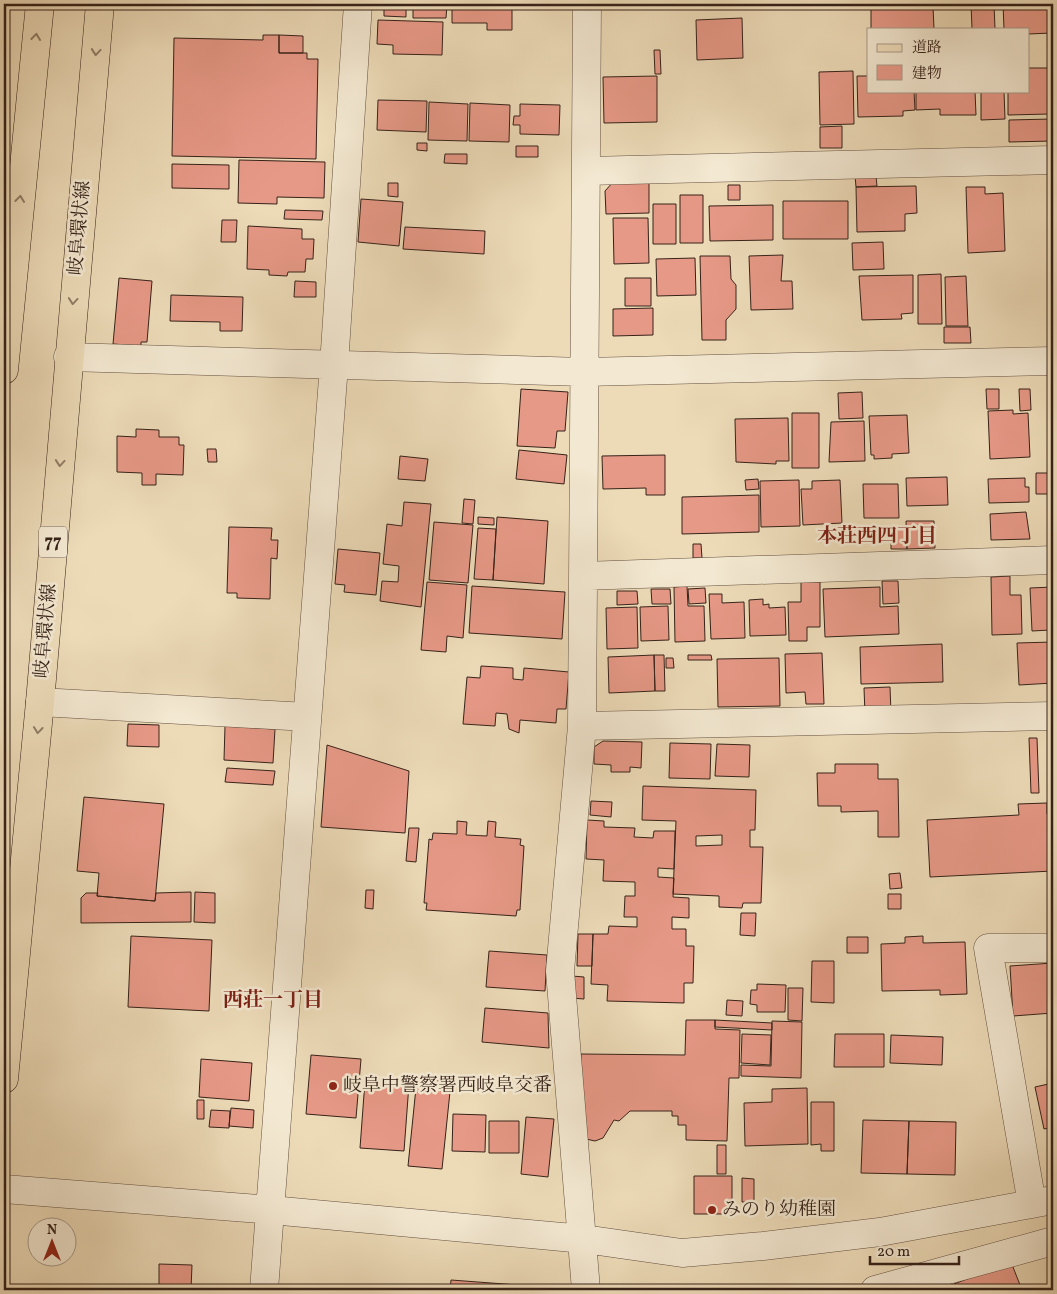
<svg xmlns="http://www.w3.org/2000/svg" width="1057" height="1294" font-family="Vollkorn,'Noto Serif JP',serif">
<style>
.building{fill:#e79987;stroke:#362219;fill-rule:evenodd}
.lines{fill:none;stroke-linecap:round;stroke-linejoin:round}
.minor-casing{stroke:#645041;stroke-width:29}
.major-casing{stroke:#362219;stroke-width:29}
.minor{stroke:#f3e8d1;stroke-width:28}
.major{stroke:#eddbb8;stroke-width:28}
.oneway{stroke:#927e68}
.poi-dot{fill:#8f2418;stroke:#f3e8d1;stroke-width:2}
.labels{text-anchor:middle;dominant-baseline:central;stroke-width:5;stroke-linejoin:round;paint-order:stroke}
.shield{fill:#f3e8d1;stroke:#6f5d50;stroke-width:1}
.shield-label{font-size:18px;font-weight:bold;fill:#362219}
.street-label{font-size:19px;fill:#362219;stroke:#f3e8d1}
.poi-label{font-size:19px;fill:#362219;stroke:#f3e8d1;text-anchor:start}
.neighbourhood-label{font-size:20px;font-weight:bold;fill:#7a1f14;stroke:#f3e8d1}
</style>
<rect width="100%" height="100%" fill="#eddbb8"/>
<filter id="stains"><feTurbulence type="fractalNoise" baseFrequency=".004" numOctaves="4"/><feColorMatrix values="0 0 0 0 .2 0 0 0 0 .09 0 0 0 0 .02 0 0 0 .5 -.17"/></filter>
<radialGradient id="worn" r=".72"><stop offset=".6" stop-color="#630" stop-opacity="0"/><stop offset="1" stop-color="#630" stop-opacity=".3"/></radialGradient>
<path class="building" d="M384,4L406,5V17L384,16Z
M413,4H447L446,18H413Z
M452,4H512V30H487V23H452Z
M971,4H994L995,29H972Z
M1003,4H1050L1052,33L1028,34V29H1004Z
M933,6L934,29H871V8Z
M742,18L743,58L697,60L696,20Z
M378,20L443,22L442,55L393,54V45L377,44Z
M263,35H279V53H307V59H318L316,159L172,156L174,38L263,40Z
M279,35L303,36V53H279Z
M654,50H660L661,74H655Z
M1028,68H1049V114L1008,115V91H1028Z
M853,71L854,124L820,125L819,72Z
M657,76V122L604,123L603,77Z
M857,76H868V91H914L915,110L903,111V116L858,117Z
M916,91H975L976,115H940V109L916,110Z
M981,91H1004L1005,119L981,120Z
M378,100L427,101L426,132L377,130Z
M429,102L468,104L467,141L428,140Z
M470,103L510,105L509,142L469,141Z
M520,104L560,105L559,135L520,134V125H513L514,116H520Z
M1052,119V141L1009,142V120Z
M842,126V148H820V127Z
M417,143H427V151L417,150Z
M516,146H538V157H516Z
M445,154H467V164L444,163Z
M239,160L325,162L324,198L277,197V204L238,203Z
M172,164L229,165V189L172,188Z
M855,176H876L877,186L856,187Z
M649,180V213L606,214L605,191L614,181Z
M388,183H398V197L388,196Z
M728,185H740V200H728Z
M916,186L917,213L905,214V231L857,232L856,187Z
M966,187H985V194L1003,193L1005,251L968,253Z
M680,195H703V243H680Z
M361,199L403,202L399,246L358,242Z
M783,201H848V239H783Z
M653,204H676V244H653Z
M773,205V240L710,241L709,206Z
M285,210L323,211L322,220L284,219Z
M613,218H648L649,263L614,264Z
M222,220H237L236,242H221Z
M248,226L302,229V239H314L313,259H306L305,272H288L287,276L269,275V270L247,269Z
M405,227L485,231L484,254L403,249Z
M883,242L884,269L853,270L852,243Z
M783,255L781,281H792L793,309L751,310L749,256Z
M700,256H730L731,279L736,285V309L726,320V340H702Z
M695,258L696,295L657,296L656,259Z
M941,274L942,324H918V275Z
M913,275V313L901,314L902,319L862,320L859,276Z
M966,276L968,326H946L945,277Z
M119,278L152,281L147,342H141V346L113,344Z
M625,278H651V306H625Z
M295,281L316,282V297H294Z
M171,295L243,297L242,331H220V322L170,321Z
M653,308V335L613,336V309Z
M944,327H970L971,343H944Z
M521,389L568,392L565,431H557L555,448L517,446Z
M986,389H999V409H987Z
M1019,389H1030L1031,410L1020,411Z
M862,392L863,418L839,419L838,393Z
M1013,410V414L1028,413L1030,457L990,459L988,411Z
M792,413H819V468H792Z
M907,415L909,453L892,454V458L874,459V455H871L869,416Z
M788,418L789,461H776V464L736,462L735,419Z
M864,421L865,461L829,462L831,422Z
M136,429L159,430V437H179V445H184L183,475L156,474V485H142V473L117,472V436L136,437Z
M207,449H216L217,462H208Z
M519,450L567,455L564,484L516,479Z
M665,455V495H646V488L603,489L602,456Z
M400,456L428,459L425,481L398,479Z
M1036,473H1048L1049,494H1036Z
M947,477L948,505L907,506L906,478Z
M1025,478V487H1029V502L989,503L988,479Z
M758,479L759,489L746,490L745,480Z
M799,480L800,526L761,527L760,481Z
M840,480L842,523L803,525L801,489H812V481Z
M863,484H898L899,518H864Z
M759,495V532L682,534V497Z
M464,499L475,500L473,524L462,523Z
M404,502L431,504L421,607L380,601L382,581L398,582L399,566L383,564L387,524L402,526Z
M1026,512L1030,539L991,540L990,514Z
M478,517L494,518V525L478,524Z
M497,517L548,521L544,584L493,580Z
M906,521H934L935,548L907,549Z
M434,522L473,525L468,583L429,580Z
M229,527L272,528L271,540H278L277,559L271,558L270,599L237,598V593H227Z
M478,528L496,529L493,580L474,579Z
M891,528H906L907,549H891Z
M693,544H701L702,558H693Z
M338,549L380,553L376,595L344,592L345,585L335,584Z
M1010,576V595H1021L1022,634L992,635L991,577Z
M882,581H898L899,603L883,604Z
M427,582L467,585L463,638L447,636L446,652L421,650Z
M801,582H820V627H807V641H789L788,602H801Z
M472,586L565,592L562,639L469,633Z
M687,586L688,606H704L705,641L675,642L674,587Z
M880,587V607L898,606L899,634L825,637L823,589Z
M1053,587V618H1050V630L1032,631L1030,588Z
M705,588L706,603L689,604L688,589Z
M651,589H670L671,604H652Z
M617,591H637L638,604L617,605Z
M709,594H722V603L744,602L745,638L711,639Z
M763,599V605L769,604V608L785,607L786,635L750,636L749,600Z
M668,606L669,640L641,641L640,607Z
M637,607L638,648L607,649L606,608Z
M1053,642V683L1019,685L1017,643Z
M942,644L943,682L861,684L860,647Z
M822,653L824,704H806L805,692L786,693L785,654Z
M654,655H664L665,691H655Z
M654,655L655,691L609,693L608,657Z
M688,655H711L712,660H688Z
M666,658H673L674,668H666Z
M779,658L780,706L718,707L717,659Z
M481,666L513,668V679L523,680L524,668L569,672L566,709H557L556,723L520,720L519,733L509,729L507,714L496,713L495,726L463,724L467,677L480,678Z
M890,687L891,713L865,714L864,688Z
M128,724L159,725V747L127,746Z
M225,726L275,729L273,763L224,760Z
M1029,738H1037L1039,793H1031Z
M603,741L642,742L641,768L630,767V772H611V765L594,764V747Z
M670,743L711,744L710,779L669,778Z
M717,744L750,745L749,777L715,776Z
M327,745L409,771L405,833L321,827Z
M835,764H878V779H898L899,837H878V811L841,812V806H818L817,773H835Z
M227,768L275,771L273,785L225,782Z
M643,786L756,790L755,830H750V847H763L761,903H743L742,908L719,907V896L673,894L676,821L642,820ZM722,835V845L696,846V836Z
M84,797L164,804L155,901L97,896L99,873L77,871Z
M591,801L612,802L611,817L590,815Z
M1047,803V814H1053V871L930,877L927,820L1019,815L1018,804Z
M587,820L604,821V827L635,828L634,837L653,838L654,831H675L674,869L658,868V877L674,878L673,897L689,898V918L672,917V929H686V946H694L693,983H684V1003L607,1001L608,985L591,984L593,934H608L609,926L637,927V917H624L625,896H635V882L603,881L604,860L586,859Z
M457,821L467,822L466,835L487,836L488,821L496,822L495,837L521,839L520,845L524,846L520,910H517L516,916L426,910L427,903H424L429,839L432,840L433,833L457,834Z
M409,828H419L416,862L406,861Z
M900,873L902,888L890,889L889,874Z
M366,890H374L373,909L365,908Z
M191,892V922L81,923V898L86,893H98L97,896L155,901L156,893Z
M195,892L215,893V923L194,922Z
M888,894H901V909H888Z
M741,913H756L755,936L740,935Z
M578,934H593L592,966H577Z
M131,936L212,940L209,1011L128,1007Z
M923,936V943L965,942L967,994L940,995V990L882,991L881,944L905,943V937Z
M847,937H868V953H847Z
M489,951L547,955L545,991L486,987Z
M812,961H834V1003L811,1002Z
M1053,963V1013L1013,1016L1010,966Z
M572,976L584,977V999L571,998Z
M757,984L786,985L785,1012H757V1005L750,1004L751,990H757Z
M788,988H803L802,1021L788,1020Z
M727,1000L743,1001L742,1016L726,1015Z
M485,1008L548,1013L549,1048L482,1042Z
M686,1020H715V1029L740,1030L739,1078H729L727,1141L686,1140V1125H678V1116H672V1111H630L619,1121L614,1120L603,1138L595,1141L586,1139L579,1087L581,1054L685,1055Z
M715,1020L772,1023V1030L715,1027Z
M772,1021L802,1022L801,1078L741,1076V1065L771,1066Z
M742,1034L771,1035L770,1065L741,1063Z
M835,1034H884V1067H834Z
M891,1035L943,1037L942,1065L890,1063Z
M311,1055L361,1059L356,1118L306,1114Z
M201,1059L252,1063L249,1101L199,1097Z
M417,1078L451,1082L442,1169L408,1166Z
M365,1081L409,1084L404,1151L360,1148Z
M1053,1083V1127L1044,1129L1035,1087Z
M807,1088L808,1144L745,1146L744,1103L772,1102V1089Z
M197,1100H204V1119H197Z
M811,1102H834V1151H821V1144L811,1145Z
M231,1108L254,1110L253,1128L229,1126Z
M211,1110L230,1111L229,1128L209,1127Z
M453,1114L486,1115L485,1152L452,1151Z
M526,1117L554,1119L548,1177L521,1174Z
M863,1120L909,1121L907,1174L861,1173Z
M489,1121H519V1153H489Z
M909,1121L956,1122L955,1175L907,1174Z
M717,1145H726V1174H717Z
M694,1176H732V1214H694Z
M742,1178L754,1179V1202H742Z
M1011,1262L1022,1290H956L954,1284Z
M159,1264L192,1265L191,1290H159Z
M451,1280L518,1285L517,1290H450Z"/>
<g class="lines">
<g class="minor-casing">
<path id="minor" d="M586,171L1053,160
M68,357L584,372L1053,361
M583,576L1053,560
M40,702L307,717
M582,726L1053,716
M4,1189L271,1210L584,1239L682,1253L763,1246L880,1232L1053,1200
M1032,1204L988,948H1053
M264,1290L334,365L358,4
M586,1290L560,971L582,726L587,4
M875,1290L1053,1241"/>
</g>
<g class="major-casing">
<path id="major" d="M4,370L40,4
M4,1079L40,702L100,4"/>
</g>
<use href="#minor" class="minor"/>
<use href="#major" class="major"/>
</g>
<defs><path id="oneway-chevron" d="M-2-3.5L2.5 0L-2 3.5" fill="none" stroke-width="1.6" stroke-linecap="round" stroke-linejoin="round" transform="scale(1.25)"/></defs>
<g class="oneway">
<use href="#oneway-chevron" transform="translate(36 37) rotate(-84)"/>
<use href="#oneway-chevron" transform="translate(96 52) rotate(95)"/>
<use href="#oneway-chevron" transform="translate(20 199) rotate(-84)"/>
<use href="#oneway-chevron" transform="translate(73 301) rotate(95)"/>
<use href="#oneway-chevron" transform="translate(60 463) rotate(95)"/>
<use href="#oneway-chevron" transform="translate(38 730) rotate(96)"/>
</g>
<g class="poi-dot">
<circle cx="333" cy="1086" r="5"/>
<circle cx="712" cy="1210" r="5"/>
</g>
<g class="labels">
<rect class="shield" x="39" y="526.5" width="28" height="31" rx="4"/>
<g class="shield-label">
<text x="53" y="542">77</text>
</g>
<g class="street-label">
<text transform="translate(80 228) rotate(-85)">岐阜環状線</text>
<text transform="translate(46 631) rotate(-85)">岐阜環状線</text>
</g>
<g class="poi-label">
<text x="343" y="1086">岐阜中警察署西岐阜交番</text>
<text x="722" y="1210">みのり幼稚園</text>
</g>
<g class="neighbourhood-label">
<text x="877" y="537">本荘西四丁目</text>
<text x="273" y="1001">西荘一丁目</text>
</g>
</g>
<rect width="1057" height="1294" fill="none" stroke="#eddbb8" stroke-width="20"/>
<rect x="5" y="5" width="1047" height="1284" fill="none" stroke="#362219" stroke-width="2.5"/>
<rect x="10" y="10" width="1037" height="1274" fill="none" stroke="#362219"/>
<rect x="867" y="28" width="162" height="65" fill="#f3e8d1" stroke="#a79987"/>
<rect x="877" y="44" width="25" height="8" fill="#eddbb8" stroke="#a79987"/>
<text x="912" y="52" font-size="15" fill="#362219">道路</text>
<rect x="877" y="65" width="25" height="15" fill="#e79987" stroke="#a79987"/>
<text x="912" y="78" font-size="15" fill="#362219">建物</text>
<g transform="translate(52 1242)"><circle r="24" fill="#f3e8d1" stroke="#a79987"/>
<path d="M0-4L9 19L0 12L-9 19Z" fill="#8f2418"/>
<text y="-8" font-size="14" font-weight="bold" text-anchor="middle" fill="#362219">N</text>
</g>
<path d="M870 1256v8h89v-8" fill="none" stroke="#362219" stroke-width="2.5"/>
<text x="877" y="1256" font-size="15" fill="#362219" stroke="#f3e8d1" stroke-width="4" paint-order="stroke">20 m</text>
<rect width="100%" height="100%" filter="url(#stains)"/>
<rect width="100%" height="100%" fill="url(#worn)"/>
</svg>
